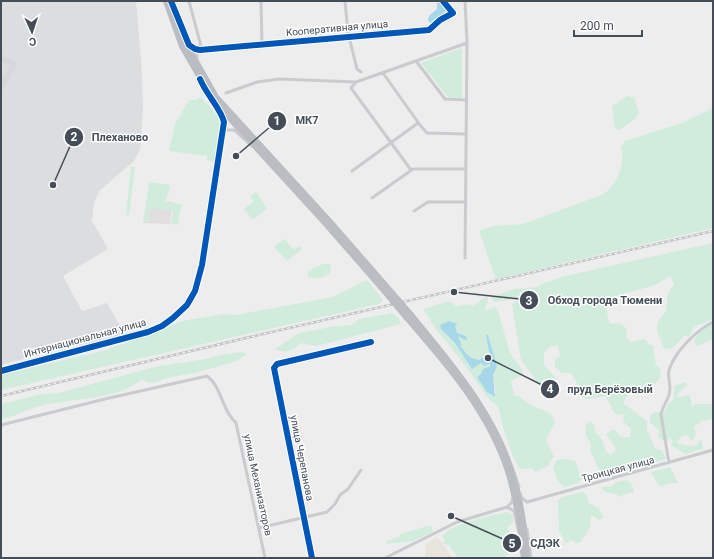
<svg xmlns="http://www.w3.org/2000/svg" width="714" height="559" font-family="Roboto,sans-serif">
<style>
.commercial{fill:#e7e4dc}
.education{fill:#e0dede}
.airport{fill:#dbdddf}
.green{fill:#d1ecdd;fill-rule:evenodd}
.water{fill:#a7d8ea}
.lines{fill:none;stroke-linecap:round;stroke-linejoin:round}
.taxiway{stroke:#d8d8da;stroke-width:6}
.highway-casing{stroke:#b3b7bc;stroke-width:6}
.minor{stroke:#c9cbce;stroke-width:3}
.highway{stroke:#babec3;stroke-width:5}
.rail-casing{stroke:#c3c4c7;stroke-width:2.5}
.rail{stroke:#fff;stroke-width:1;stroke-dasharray:3;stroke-linecap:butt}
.highway-bridge-casing{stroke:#b3b7bc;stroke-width:6;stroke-linecap:butt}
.highway-bridge{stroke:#babec3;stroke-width:5}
.cycleway-casing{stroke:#fff;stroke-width:8}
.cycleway{stroke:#0057b8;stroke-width:6}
.labels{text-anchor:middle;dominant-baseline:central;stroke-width:3;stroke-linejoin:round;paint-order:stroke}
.street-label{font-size:10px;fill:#454e58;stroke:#fff}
.leader{fill:none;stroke:#454e58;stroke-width:1.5}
.callout-dot{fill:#454e58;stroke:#fff;stroke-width:1.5}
.mark-label{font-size:12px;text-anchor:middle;font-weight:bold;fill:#fff}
.callout-label{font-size:11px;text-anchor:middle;font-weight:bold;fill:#454e58;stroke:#fff;stroke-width:3;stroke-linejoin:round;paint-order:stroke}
</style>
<rect width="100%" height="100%" fill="#eeeded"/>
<path class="commercial" d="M437,537L453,558H425L426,544Z"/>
<path class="education" d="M147,199L173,202L170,224L143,223Z"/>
<path class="airport" d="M1,1H136L141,58L143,106L140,150L133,162L99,191L94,203L92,221L108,249L63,276L82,311L107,303L122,329L123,334L4,364L1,366Z"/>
<path class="green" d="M462,48V98L448,97L421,63Z
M627,96L634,97L639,113L635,119L618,131L615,127L612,106Z
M201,97L220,118L216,162L207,160V156L169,151L175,124L189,100H196Z
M713,108V228L496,279L479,231L493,226L523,224L604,194C617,183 626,164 621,147L625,141L682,123Z
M131,167H135L129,215H126Z
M149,182L170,185L169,192L165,201L182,205L181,211H179H180L178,225L171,224L173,209L172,211L151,208L149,222L144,221Z
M256,192L267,208L253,220L244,209L254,201L250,197Z
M284,239L294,250L299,246L302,249L287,261L274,247Z
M713,243V319L694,327L689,337L684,336L673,348L664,349L657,330L658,322L666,311L668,292L674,284L670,276L655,285L609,298L605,302L609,322L611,324L619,323L626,328L627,337L630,342L645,339L648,344L653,346L656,365L660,368L661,377L647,393L633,390L626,397L623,403L647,421V431L656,449L662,450L666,459L647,465L602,476L590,450L591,444L585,434L586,425L590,421L594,425L595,432C602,437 604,444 606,452L611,455L616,449L606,434L614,429L621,437H630L631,429L624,422L623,414L616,415L605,396L588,399L581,396L577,383L571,373H562L555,367V359L560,357L558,346H551L544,352V365L557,379L556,392L551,393L543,391L521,360L512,304L522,298L494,302L491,297L514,289L539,287L541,284L565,276Z
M323,264H330L331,272C323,278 318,281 308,276V271Z
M367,280L383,300L379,304L1,390V375L106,350L183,321L223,314L236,315L333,297Z
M486,296L488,300L485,311L495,306L498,311L510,353L523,371V374L511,381L514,395L519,396C530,407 538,407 551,414L555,423L546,440L554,457L549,462L550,465L535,472L531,468L520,469L513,457L503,427L498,407L488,398L462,361L436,329L423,309L450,301L456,306L468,304L473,306ZM456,322L458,324L455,326L457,334L463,335L466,340L458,335V344C470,357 471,364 490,357L487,335C492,343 489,353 495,359L493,376L496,393L491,396L477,377L492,366L490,364L484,366L481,363L472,369L455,343L447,336Z
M392,313L399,318L401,324L316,346L301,343C294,351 284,354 275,349L299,333L336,326L351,325L359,319Z
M713,323V339L696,347L694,340C699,332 704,328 713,323Z
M242,352L247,354L237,361L195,373L166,378L157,382L148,383L142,379C119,401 66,398 36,407C24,411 14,417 1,419V404L42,394L59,393L154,367L206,359L220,355Z
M685,382L688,385L678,393L677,397L690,395L692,407L695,404H713V417L710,420L700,421L699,424L694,426L696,433L694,439L691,441L687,435L682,436L676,442L677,443L690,446L697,445L699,441L702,440L703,449L685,454L671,445L673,441L669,438L667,443L658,437L659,431L650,422V415L656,412H664L669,403L673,400L675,386Z
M565,459L575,461L582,479L578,483L564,487L558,481L553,467L557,460Z
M670,467L678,483H669L661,487L657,483L651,472Z
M627,480L632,484L634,493H628L620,497C614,491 605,496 601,487L612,486L616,482Z
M583,492L587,496L588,502L599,509L604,518L599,520L591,515C590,530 589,532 579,543H576L571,540L566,544L559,531L558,501L562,497Z
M507,512L513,516V522L507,528L514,544V550L502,558H458L449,545L442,544L445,540L442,536C453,523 490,516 507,512Z
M431,525L433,532L413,541L387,544V541L399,537L400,534Z"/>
<path class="water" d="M440,2L449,9L430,23L428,20L429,16L437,9V3Z
M449,321L458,324L455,326L457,333L466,336L467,341L458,336L462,346L459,345C468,354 467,358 480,360L482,358L490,357L486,335H488L497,366L493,375L495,397L487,392L477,377L481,374L483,369L491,366L490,364L484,366L481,363L472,369L455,343L441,329L440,325Z"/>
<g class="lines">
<path class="taxiway" d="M1,58L14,65L1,87"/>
<g class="highway-casing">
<path id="highway" d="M166,1L182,46L213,100L327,225L388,295
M171,1L186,44L216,97L331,223L392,293
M411,315C454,367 499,419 516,486C522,509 525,534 528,558
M407,318C447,364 489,412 508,471C517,499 520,529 524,558"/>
</g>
<path class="minor" d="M189,1L202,50
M261,1L262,45
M345,1L348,33L357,69L361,72
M189,45L193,48L200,50L429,30L440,20L453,13L443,1
M197,61V54L200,50
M416,61L445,99L466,100
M383,73L420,125L427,133L466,134
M356,82L351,88L411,170
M202,84L210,99
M226,93L257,82L279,79L356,82L467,43L465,1
M224,134L226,130H234L253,147
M352,171L418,123
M372,198L413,169H466
M414,211L428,202H466
M465,258L467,43
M1,371L148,332C177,320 194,301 201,271L224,125L222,115L213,103
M1,425L105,399L207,376C222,387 222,411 236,423L265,558
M669,463L661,415C662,407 667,402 669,395C672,386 667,378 669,370C675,351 697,330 713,322
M514,472L519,487
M520,493L522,498L527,502
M527,502L713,450
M507,507L514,511L518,529
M507,507L512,502L513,497
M259,528L327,512L335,504L340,495L348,489L361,470
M527,529L531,558
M312,558L274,368L277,364L371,342
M385,558L457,522L507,507"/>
<use href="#highway" class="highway"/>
<g class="rail-casing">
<path id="rail" d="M1,396L263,334L713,231"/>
</g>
<use href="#rail" class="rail"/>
<g class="highway-bridge-casing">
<path id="highway-bridge" d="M392,293L411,315
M388,295L407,318"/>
</g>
<use href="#highway-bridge" class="highway-bridge"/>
<g class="cycleway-casing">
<path id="cycleway" d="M171,1L189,45L195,49L200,50L429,30L440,20L453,13L443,1
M1,371L148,332L162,326L173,318L187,305L195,291L202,265L224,122C221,109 206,94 200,79
M312,558L274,368L277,364L371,342"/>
</g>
<use href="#cycleway" class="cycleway"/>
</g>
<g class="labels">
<g class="street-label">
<text transform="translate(337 28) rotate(-5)">Кооперативная улица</text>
<text transform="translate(85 338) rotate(-15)">Интернациональная улица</text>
<text transform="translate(302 458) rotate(79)">улица Черепанова</text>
<text transform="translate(618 469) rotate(-15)">Троицкая улица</text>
<text transform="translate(258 485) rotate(78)">улица Механизаторов</text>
</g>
</g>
<path class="leader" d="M236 156L277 121M53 185L74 137M454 292L529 300M488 358L550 389M451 516L512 543"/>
<g class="callout-dot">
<circle cx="236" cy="156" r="4"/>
<circle cx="53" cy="185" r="4"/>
<circle cx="454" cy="292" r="4"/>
<circle cx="488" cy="358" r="4"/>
<circle cx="451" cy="516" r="4"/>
<circle cx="277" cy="121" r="10"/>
<circle cx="74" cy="137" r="10"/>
<circle cx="529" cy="300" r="10"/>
<circle cx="550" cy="389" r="10"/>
<circle cx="512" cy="543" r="10"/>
</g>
<g class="mark-label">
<text x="277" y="125">1</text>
<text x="74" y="141">2</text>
<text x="529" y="305">3</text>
<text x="550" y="393">4</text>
<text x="512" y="548">5</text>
</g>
<g class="callout-label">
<text x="307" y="124">МК7</text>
<text x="120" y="141">Плеханово</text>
<text x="605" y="304">Обход города Тюмени</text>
<text x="610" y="393">пруд Берёзовый</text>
<text x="545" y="547">СДЭК</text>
</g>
<rect width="714" height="559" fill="none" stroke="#454e58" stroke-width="4"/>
<g transform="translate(32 32) rotate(177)" stroke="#ffffff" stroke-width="3" paint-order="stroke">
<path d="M0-3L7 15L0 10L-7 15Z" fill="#454e58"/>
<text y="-6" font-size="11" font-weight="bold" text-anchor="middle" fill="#454e58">С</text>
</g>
<path d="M574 30v6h68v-6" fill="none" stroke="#454e58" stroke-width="2"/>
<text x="580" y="30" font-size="12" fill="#454e58" stroke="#ffffff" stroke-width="3" paint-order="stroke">200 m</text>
</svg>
